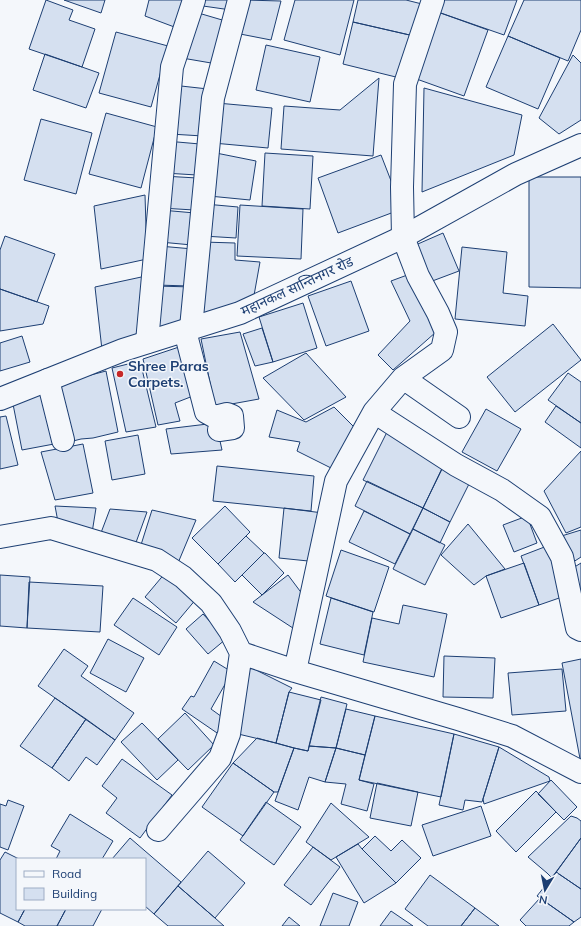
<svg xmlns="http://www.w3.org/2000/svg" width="581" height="926" font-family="Mulish,'Noto Sans Devanagari',sans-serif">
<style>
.building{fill:#d5e0f0;stroke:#1d3f73}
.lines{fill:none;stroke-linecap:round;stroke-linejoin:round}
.minor-casing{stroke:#1d3f73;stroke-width:24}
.major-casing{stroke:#1d3f73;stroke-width:24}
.minor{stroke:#f4f7fb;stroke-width:22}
.major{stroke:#f4f7fb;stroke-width:22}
.poi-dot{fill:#c62828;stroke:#f4f7fb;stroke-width:1.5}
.labels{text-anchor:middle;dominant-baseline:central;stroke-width:3;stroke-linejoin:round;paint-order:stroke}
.street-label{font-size:14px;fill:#1d3f73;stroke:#f4f7fb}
.poi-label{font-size:14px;font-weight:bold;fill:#1d3f73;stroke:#f4f7fb;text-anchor:start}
</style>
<rect width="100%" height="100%" fill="#f4f7fb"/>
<path class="building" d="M46,0L73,10L69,20L95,29L82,67L29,49Z
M64,0H105L101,13Z
M149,0H187L177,28L145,16Z
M198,0H234L231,10L196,5Z
M244,0L281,1L271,40L235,33Z
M295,0H354L340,55L284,40Z
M358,0H406L422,4L414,36L353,22Z
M439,0H517L504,35L435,11Z
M524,0H581V30L568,61L508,36Z
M435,11L488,30L464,96L411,77Z
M195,12L229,22L217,64L182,58Z
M353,22L414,36L404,79L343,64Z
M116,32L168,46L151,107L99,93Z
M508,36L560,58L538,109L486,87Z
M266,45L320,57L310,102L256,90Z
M45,54L99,73L86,108L33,90Z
M573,55L581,63V120L559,134L539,118Z
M379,78L373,156L281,149L284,106L340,110Z
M172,85L208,89L203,136L170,134Z
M424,88L522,115L514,155L422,192Z
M217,103L272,108L268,148L213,143Z
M106,113L157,127L141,188L89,174Z
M41,119L92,133L76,194L24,180Z
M166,141L200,144L197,175L164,173Z
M211,152L256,161L250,200L209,196Z
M265,153L313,156L310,209L262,206Z
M381,155L402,209L338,233L318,178Z
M163,176L197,178L194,210L161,208Z
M529,177H581V288L529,287Z
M145,195L147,259L101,269L94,206Z
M205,204L238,207L236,238L203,236Z
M240,205L303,209L301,259L237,256Z
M161,210L195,213L192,245L160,242Z
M443,233L459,271L427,283L411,247Z
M5,236L55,254L37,302L0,289V250Z
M203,242L235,243V260L260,262L253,301L197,320Z
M159,246L193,249L189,286L156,285Z
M462,247L507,252L503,293L528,296L525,326L455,319Z
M410,274L436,332L393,370L378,355L410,321L391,281Z
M146,276L141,338L102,350L95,287Z
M351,281L369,331L326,346L308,296Z
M155,286L193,287L190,324L151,337Z
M0,289L49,306L43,324L0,331Z
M303,303L317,348L273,362L259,317Z
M553,324L581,360L515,412L487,377Z
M262,328L273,362L255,366L243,334Z
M240,332L259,399L215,407L201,339Z
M22,336L30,362L0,371V343Z
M182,346L193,396L175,403L180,421L158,425L143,359Z
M306,353L346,397L304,420L263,378Z
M140,361L156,427L126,432L112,368Z
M106,371L118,432L93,438L81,439L73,441L60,383Z
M568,373L581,382V423L548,400Z
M43,393L54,444L22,450L12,399Z
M556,406L581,423V448L545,422Z
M334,407L354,427L333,469L297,451L300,442L269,437L277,410L306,422Z
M486,409L521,429L497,471L462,452Z
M6,416L18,465L0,469V417Z
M216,423L222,450L171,454L166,429Z
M387,432L446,461L423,508L363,480Z
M138,435L145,474L112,480L105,441Z
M83,444L93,493L55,500L41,452Z
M581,451V527L566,533L544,491Z
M445,462L473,476L450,522L423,508Z
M217,466L314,476L311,511L213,501Z
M367,481L423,508L410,534L355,506Z
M55,506L96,508L92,533L58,522Z
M225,506L250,532L218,564L192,538Z
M284,508L323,513L318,562L279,558Z
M423,508L450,522L440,543L413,529Z
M110,509L147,512L134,548L99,538Z
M152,510L196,520L178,563L140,548Z
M364,511L410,534L395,564L349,542Z
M527,516L537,543L514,552L503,525Z
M468,524L505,569L486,576L474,585L441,555Z
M413,529L445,545L425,585L393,569Z
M581,530V557L567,566L555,538Z
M246,536L264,553L235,582L218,564Z
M547,546L565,596L539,605L521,556Z
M341,550L389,567L374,612L326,596Z
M264,553H265L284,573L262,595L242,575Z
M524,563L539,605L501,618L486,576Z
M581,563V591L568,571Z
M166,572L197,598L176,623L145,597Z
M0,575L30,577L27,628L0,626Z
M288,575L303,595L299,632L253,602Z
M29,582L103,586L100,632L27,628Z
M133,598L177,627L159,655L114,625Z
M331,598L373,612L364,655L320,644Z
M403,605L447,614L434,677L363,662L372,618L399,624Z
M203,614L226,639L208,654L186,629Z
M108,639L144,658L126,692L90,673Z
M64,649L88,666L81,676L134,713L115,740L38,686Z
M444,656L495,658L493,698L443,697Z
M581,659V764L562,663Z
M214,661L232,672L211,709L229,722L220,735L182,709L191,696L194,697Z
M244,664L292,688L289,692L276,743L234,733Z
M562,669L566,711L512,715L508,673Z
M289,692L321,700L308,751L294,748L276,743Z
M321,697L347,704L336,748L309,746Z
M55,698L86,719L52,768L20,746Z
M346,709L375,716L365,755L336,748Z
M185,713L214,745L188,770L158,739Z
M375,716L454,734L441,797L359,780Z
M86,719L115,740L97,765L86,757L69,781L52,768Z
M142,723L178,760L157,780L121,742Z
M454,734L499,747L482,802L465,800L463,810L439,805Z
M257,738L294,748L278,792H274L233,763Z
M309,746L336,748L325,782L309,777L298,810L275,801L294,748L308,751Z
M499,747L549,777L550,781L484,804L483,799Z
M336,748L365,755L359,780L374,784L367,811L341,804L346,784L325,782Z
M122,759L172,795L140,838L106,813L117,798L102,786Z
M233,763L274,792L243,836L202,807Z
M551,780L577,807L564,820L538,794Z
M377,783L418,792L411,826L370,818Z
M536,791L556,812L516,852L496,831Z
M8,800L24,806L8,850L0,847V804L6,806Z
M266,802L301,827L274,865L240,840Z
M331,803L369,837L331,860L306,842Z
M481,806L491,836L433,856L422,825Z
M70,814L113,841L102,859H56L60,851L51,846Z
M571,816L577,818L581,821V838L552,878L547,873L528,857Z
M375,836L391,851L402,840L421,858L396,883L362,849Z
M130,838L181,882L154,914L145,906V859H112Z
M581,838V889L556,872Z
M358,844L362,849L396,883L364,903L336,857Z
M313,847L340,867L311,905L284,885Z
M208,851L245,883L215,918L178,886Z
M5,852L19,859H17V909H25L18,922L0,913V860Z
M556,872L581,889V917L574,922L537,896Z
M430,875L475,908L461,926H428L405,909Z
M178,886L215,918L224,926H168L154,914Z
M333,893L358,902L349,926H320Z
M540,898L574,922L569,926H526L520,920Z
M475,908L499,926H461Z
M25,909H66L57,926H25L18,922Z
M66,909H102L93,926H57Z
M391,911L413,926H380Z
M289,917L300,926H282Z"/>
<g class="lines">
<g class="minor-casing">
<path id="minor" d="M191,328L213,98L239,0
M185,331L206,412L215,417L227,414L232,416L233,428L219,430
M147,342L172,67L194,0
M403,378L459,417
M48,380L63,440
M374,412L456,465L502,490L540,517L562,557L577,628L581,630
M0,537L51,528L157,560L183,577L211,603L230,631L241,653L295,671L458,719L512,736L581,772
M295,671L336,481L374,412L403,378L442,350L446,332L438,313L418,276L403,237L402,187L405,84L433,0
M158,830L220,758L229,734L241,653"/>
</g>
<g class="major-casing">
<path id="major" d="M0,399L123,350L240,313L403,237L516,174L581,145"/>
</g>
<use href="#minor" class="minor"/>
<use href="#major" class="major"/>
</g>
<circle class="poi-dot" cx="120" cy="374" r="4"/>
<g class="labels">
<g class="street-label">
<text transform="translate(297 286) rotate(-25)">महानकल सान्तिनगर रोड</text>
</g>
<g class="poi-label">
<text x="128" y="366">Shree Paras<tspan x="128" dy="16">Carpets.</tspan></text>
</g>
</g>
<rect x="16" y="858" width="130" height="52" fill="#f4f7fb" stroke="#9eadc5"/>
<rect x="24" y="871" width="20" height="6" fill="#f4f7fb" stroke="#9eadc5"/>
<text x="52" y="878" font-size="12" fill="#1d3f73">Road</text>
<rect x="24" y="888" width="20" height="12" fill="#d5e0f0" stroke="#9eadc5"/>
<text x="52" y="898" font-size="12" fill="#1d3f73">Building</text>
<g transform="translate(545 890) rotate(190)" stroke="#f4f7fb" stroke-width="3" paint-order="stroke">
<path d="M0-3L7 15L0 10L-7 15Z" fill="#1d3f73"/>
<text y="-6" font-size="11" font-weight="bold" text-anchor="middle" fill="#1d3f73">N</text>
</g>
</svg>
